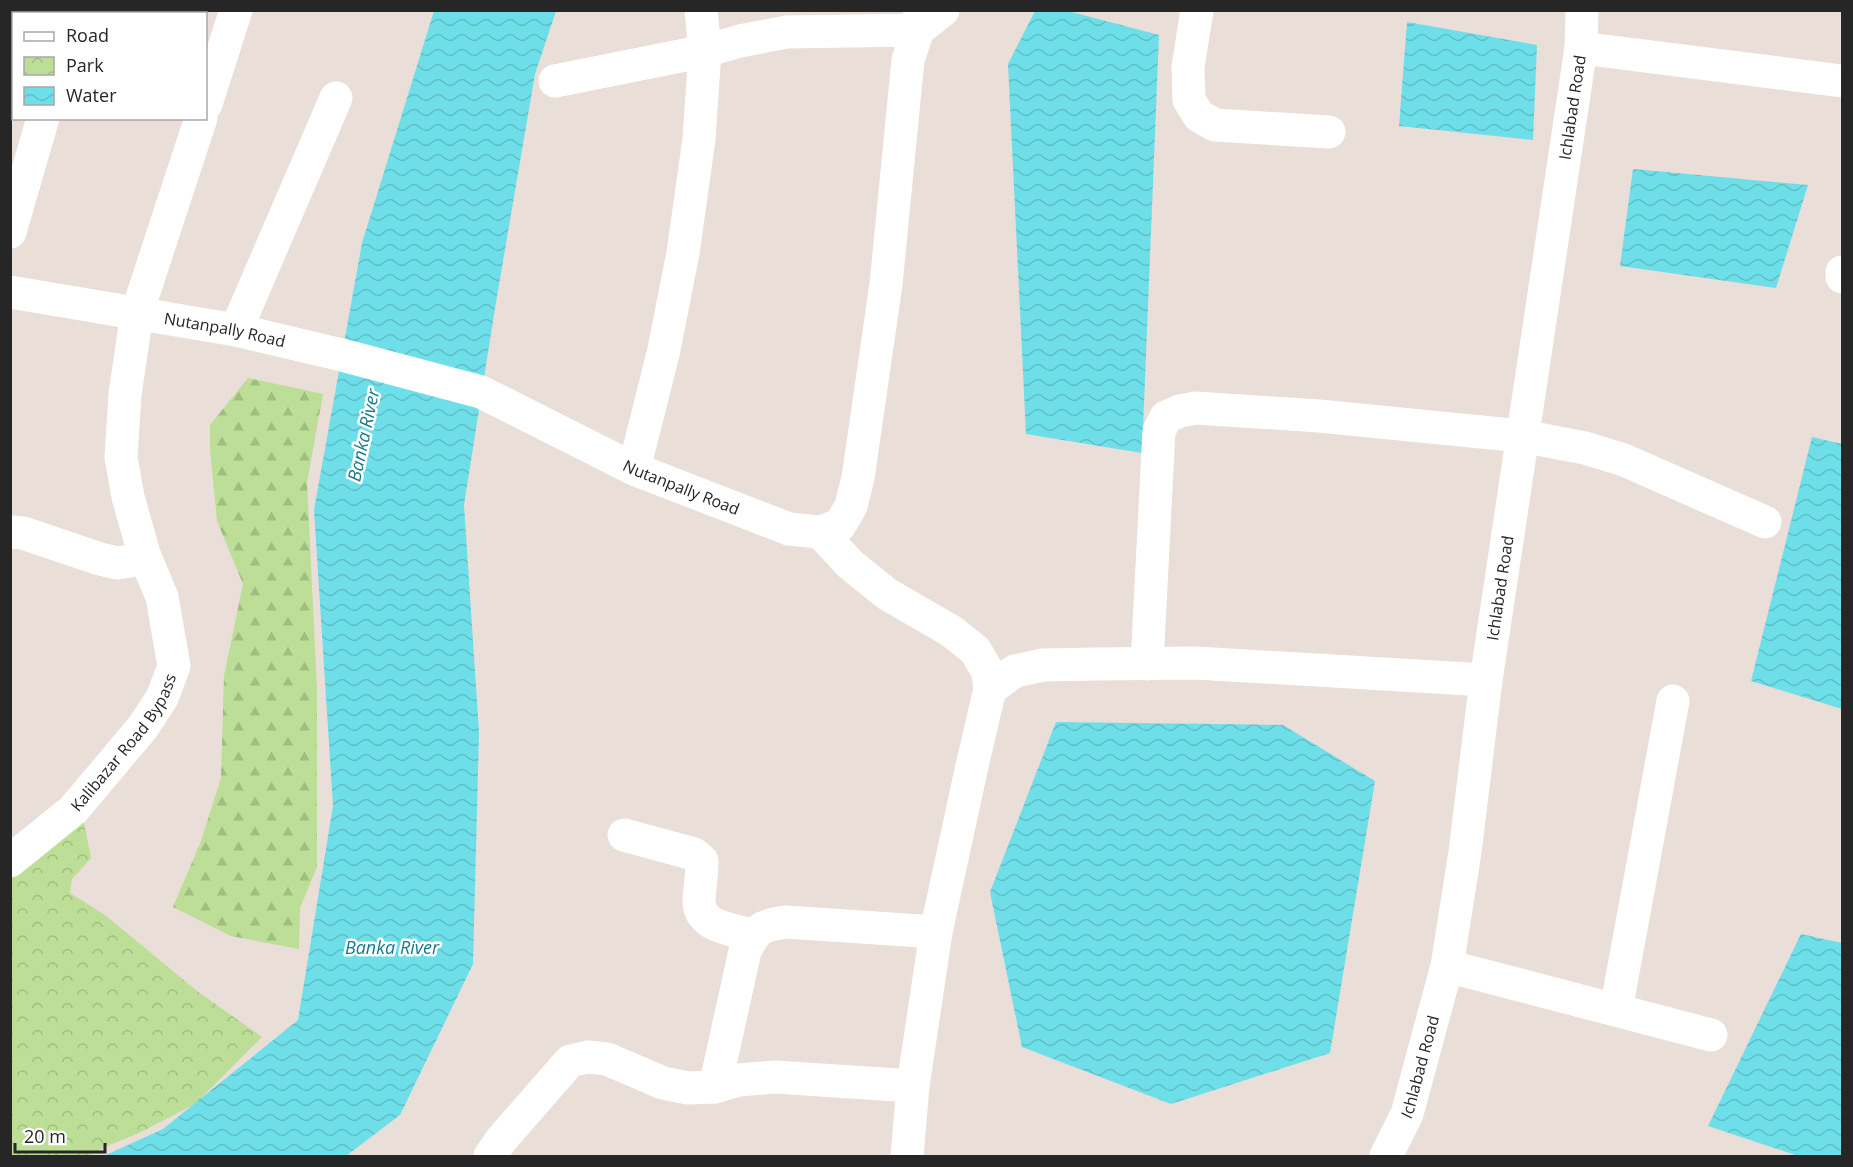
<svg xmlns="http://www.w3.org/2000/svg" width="1853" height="1167" font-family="'Open Sans',sans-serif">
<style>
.forest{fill:url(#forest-firs)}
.park{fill:url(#park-crowns)}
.water{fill:url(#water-waves)}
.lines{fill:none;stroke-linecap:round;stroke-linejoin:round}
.street{stroke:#fff;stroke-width:33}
.labels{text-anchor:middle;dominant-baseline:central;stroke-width:5;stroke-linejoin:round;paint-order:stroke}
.street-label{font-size:16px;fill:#262626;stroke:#fff}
.water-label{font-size:18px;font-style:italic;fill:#127b8e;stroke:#fff}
</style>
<defs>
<pattern id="forest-firs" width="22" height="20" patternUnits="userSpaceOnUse" patternTransform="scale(1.5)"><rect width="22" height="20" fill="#bcde96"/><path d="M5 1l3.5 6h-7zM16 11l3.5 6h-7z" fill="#a1be81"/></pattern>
<pattern id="park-crowns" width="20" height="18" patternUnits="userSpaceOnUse" patternTransform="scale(1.5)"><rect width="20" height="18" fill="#bcde96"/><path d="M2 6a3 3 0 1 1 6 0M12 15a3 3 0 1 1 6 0" fill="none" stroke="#a1be81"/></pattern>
<pattern id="water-waves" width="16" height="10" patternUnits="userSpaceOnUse" patternTransform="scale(1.5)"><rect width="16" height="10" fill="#6edfe8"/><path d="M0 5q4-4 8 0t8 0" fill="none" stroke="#5fbfc7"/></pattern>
</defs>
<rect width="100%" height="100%" fill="#e9ded8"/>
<path class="forest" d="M248,378L323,394L307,482L317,691V867L300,908L299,949L231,936L173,907L201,841L221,778L224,676L243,584L217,521L210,449V425Z"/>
<path class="park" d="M84,823L91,858L72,879L70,893L105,915L197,991L262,1037L195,1104L139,1133L107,1146L89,1156H11L10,876L69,824Z"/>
<path class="water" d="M11,11H44L43,13L14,14L13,41L11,40Z
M434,11H556L535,74L495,308L464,505L479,732L473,964L400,1115L346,1156H104L163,1129L298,1020L333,806L314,510L362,243Z
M1035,11H1068L1159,35L1142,453L1026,434L1008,64Z
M1407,22L1537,45L1533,140L1399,126Z
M1633,169L1808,185L1776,288L1620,266Z
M1812,437L1842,444V709L1751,681Z
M1056,722L1283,725L1375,781L1330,1053L1171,1104L1022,1047L990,892Z
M1801,934L1842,943V1156H1798L1708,1126Z"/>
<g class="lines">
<g class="street">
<path d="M1197,10L1188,67L1189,100L1199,116L1215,125L1329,132"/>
<path d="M1581,48L1842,81"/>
<path d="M10,57L14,58"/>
<path d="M555,81L705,51L740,41L787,32L918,30L920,10"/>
<path d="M206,104L236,10"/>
<path d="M10,232L43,118"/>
<path d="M1842,272V277"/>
<path id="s1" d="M10,292L236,330L342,355L481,392L634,469L789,529L820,532L840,525L851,506L858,478L886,284L908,60L918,30L943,10"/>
<path d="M236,330L336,98"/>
<path d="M634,469L663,354L683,253L699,139L705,51L701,10"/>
<path d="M10,532L23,533L100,559L117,563L130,561L144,554"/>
<path d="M820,532L851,565L887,594L951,631L975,650L988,672L990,689L972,766L936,932L913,1086L907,1156"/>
<path d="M1147,664L1159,431L1166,417L1180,411L1196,408L1319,416L1522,436L1585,448L1624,460L1765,522"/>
<path d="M990,689L1015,671L1043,665L1097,664L1196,663L1486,680"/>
<path d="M624,835L694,854L702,861C702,874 700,886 699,899C698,928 732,929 753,935"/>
<path id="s2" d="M10,861L73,810L143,727L162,698L174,666L162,597L144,554L128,497L121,457L125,394L137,313L201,118"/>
<path d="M1447,966L1711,1035"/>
<path d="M1616,1010L1673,701"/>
<path d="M715,1087L745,951C756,929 761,925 786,922L936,932"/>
<path d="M490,1156L501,1140L570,1061L588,1057L607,1059L663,1083L688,1088L715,1087L739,1080L775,1077L913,1086"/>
<path id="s3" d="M1386,1156L1407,1114L1447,966L1465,852L1486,680L1581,48L1582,10"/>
</g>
</g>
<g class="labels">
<g class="street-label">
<text stroke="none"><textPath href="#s3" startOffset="1068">Ichlabad Road</textPath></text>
<text stroke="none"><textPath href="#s1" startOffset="218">Nutanpally Road</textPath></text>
<text stroke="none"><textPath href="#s1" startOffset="704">Nutanpally Road</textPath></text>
<text stroke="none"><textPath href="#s3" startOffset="582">Ichlabad Road</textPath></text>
<text stroke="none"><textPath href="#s2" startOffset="166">Kalibazar Road Bypass</textPath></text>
<text stroke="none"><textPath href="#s3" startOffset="96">Ichlabad Road</textPath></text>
</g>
<g class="water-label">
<text transform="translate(363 435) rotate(-78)">Banka River</text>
<text x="392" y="947">Banka River</text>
</g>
</g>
<rect width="1853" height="1167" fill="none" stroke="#262626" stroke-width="24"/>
<rect x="12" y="12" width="195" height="108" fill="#ffffff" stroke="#a8a8a8" stroke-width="1.5"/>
<rect x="24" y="32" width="30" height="9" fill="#ffffff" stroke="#a8a8a8" stroke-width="1.5"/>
<text x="66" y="42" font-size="18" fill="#262626">Road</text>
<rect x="24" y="57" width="30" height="18" fill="url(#park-crowns)" stroke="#a8a8a8" stroke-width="1.5"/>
<text x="66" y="72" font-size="18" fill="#262626">Park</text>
<rect x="24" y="87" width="30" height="18" fill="url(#water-waves)" stroke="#a8a8a8" stroke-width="1.5"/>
<text x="66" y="102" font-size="18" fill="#262626">Water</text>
<path d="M15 1143v9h90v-9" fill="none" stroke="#262626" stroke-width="3"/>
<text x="24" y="1143" font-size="18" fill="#262626" stroke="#ffffff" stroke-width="4.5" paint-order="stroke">20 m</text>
</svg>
